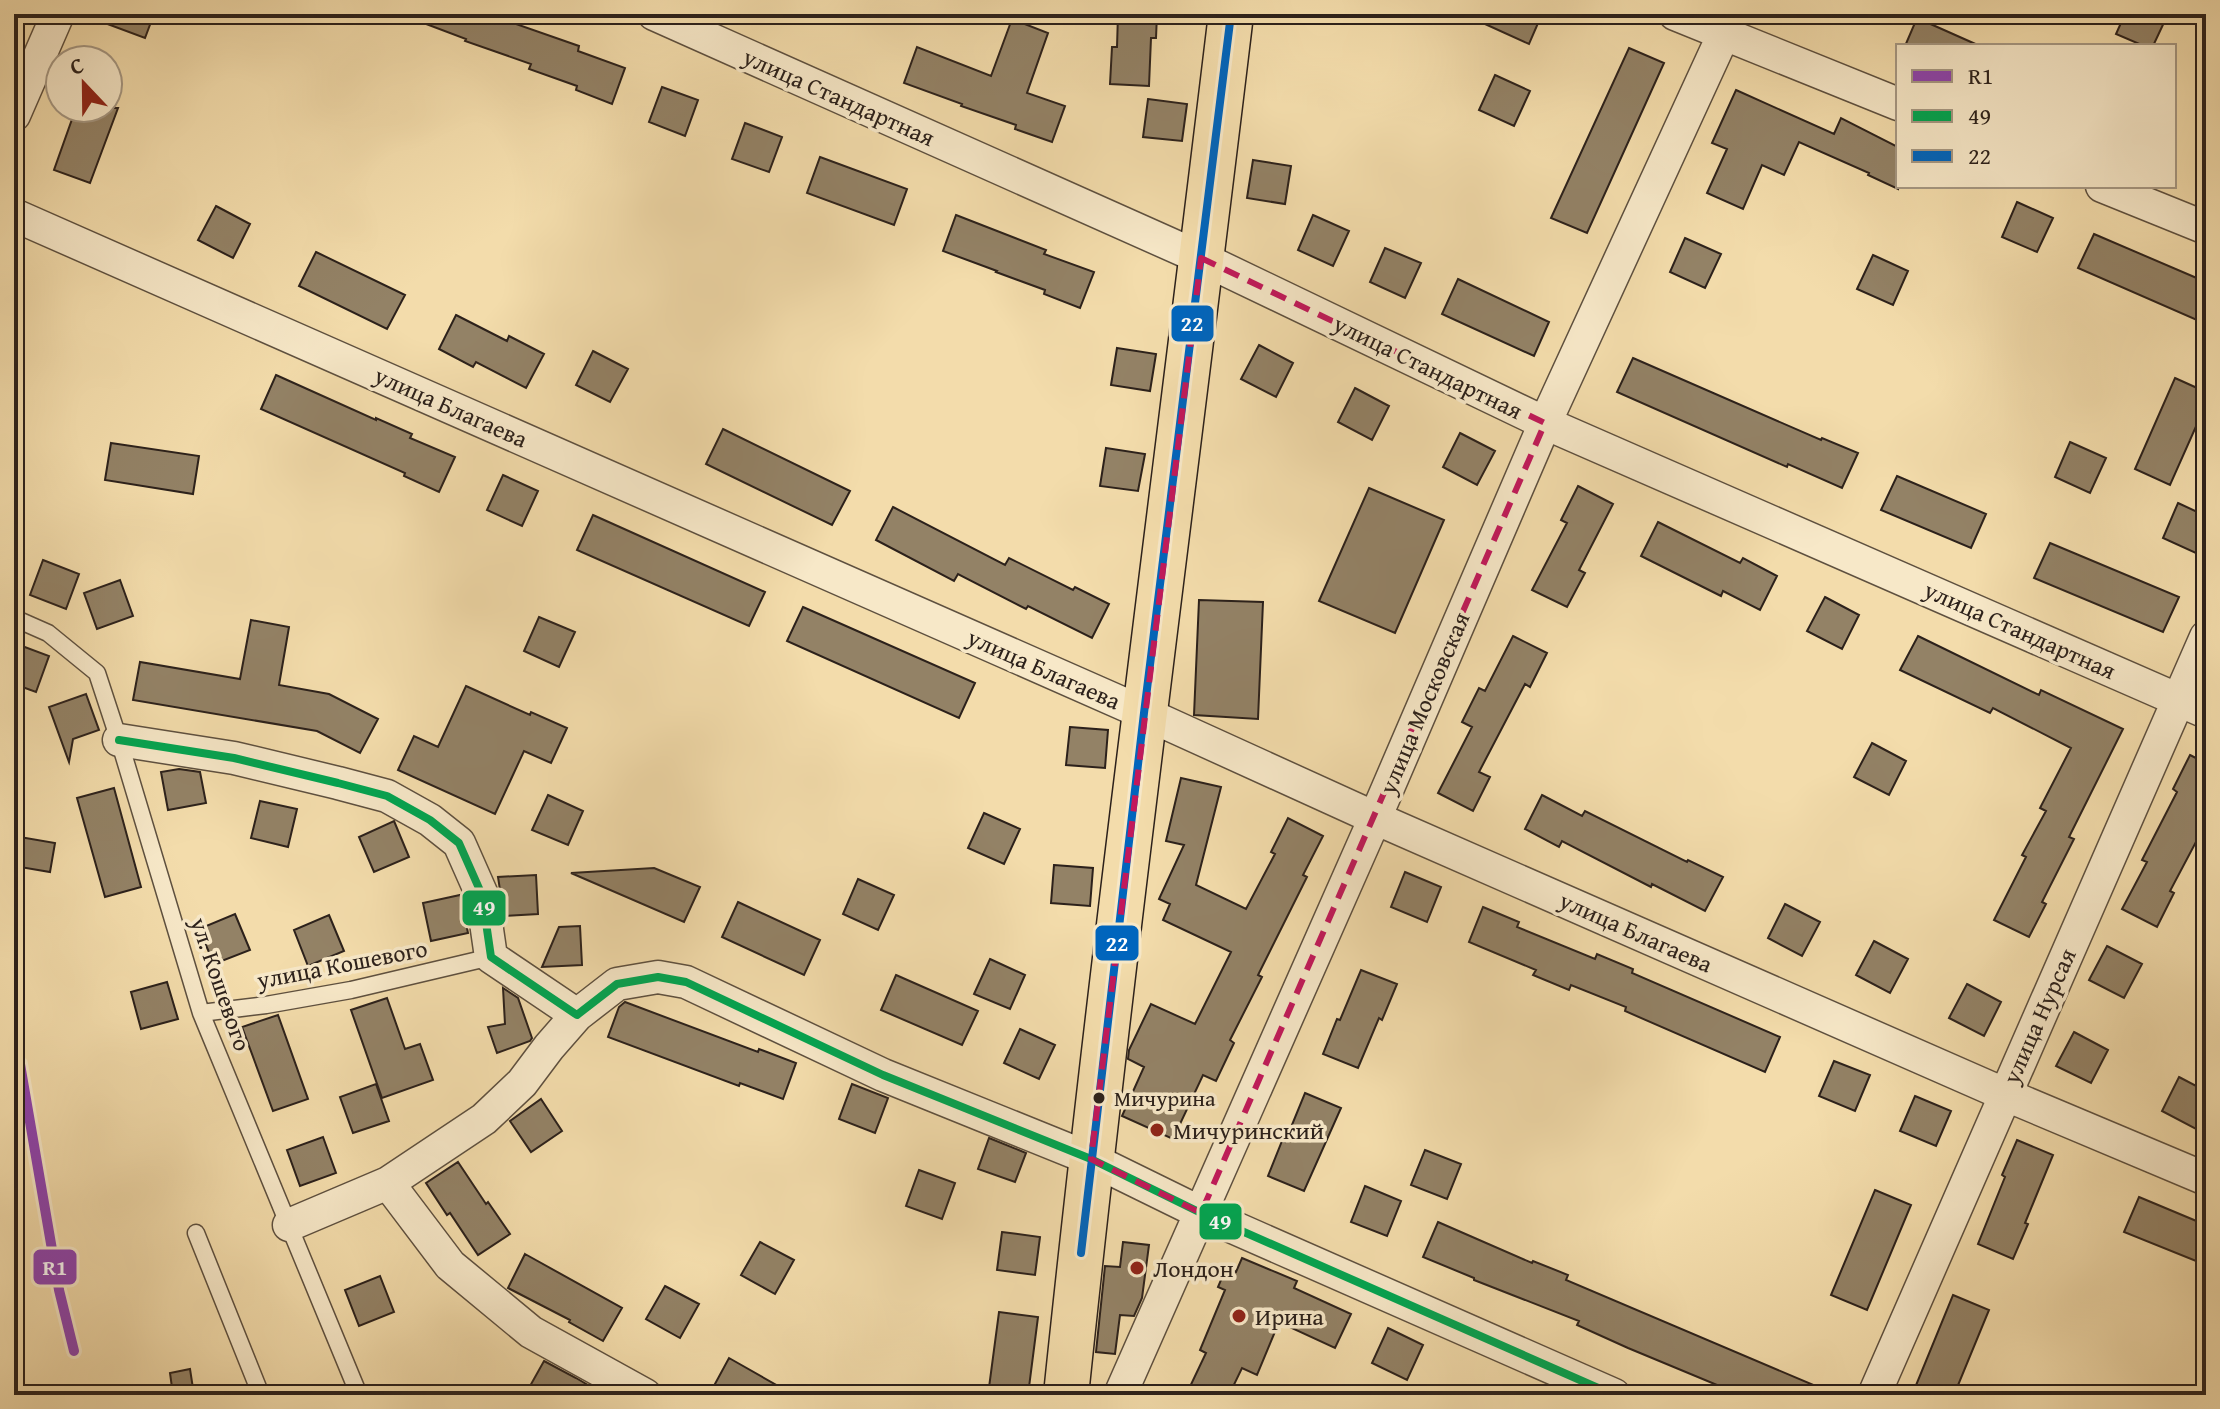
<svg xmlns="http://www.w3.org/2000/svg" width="2220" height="1409" font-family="'Gentium Book Plus',serif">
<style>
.building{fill:#938266;stroke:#2c211b;stroke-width:2}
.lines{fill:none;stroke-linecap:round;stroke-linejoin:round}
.service-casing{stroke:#5e503f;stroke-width:19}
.minor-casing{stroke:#5e503f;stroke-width:35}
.primary-casing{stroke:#2c211b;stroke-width:47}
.service{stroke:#f7e8c8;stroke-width:16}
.minor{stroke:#f7e8c8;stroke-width:32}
.primary{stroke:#f3dcab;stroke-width:44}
.bus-1-casing{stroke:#f7e8c8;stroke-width:14}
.bus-2-casing{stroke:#f7e8c8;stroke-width:14}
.bus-1{stroke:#00a651;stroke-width:8}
.bus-2{stroke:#0065bd;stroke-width:8}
.rail-1-casing{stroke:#f7e8c8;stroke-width:16}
.rail-1{stroke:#8e44ad;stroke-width:10}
.marked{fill:none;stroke:#c2185b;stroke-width:6;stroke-dasharray:16 10;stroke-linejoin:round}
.bus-dot{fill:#2c211b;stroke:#f7e8c8;stroke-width:3}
.poi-dot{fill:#8f2418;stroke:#f7e8c8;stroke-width:3}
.labels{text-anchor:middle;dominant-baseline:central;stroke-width:7;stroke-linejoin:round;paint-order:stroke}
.bus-label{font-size:22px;fill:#2c211b;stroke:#f7e8c8;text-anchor:start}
.street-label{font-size:24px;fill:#2c211b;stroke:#f7e8c8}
.poi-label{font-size:24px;fill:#2c211b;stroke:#f7e8c8;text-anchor:start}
.line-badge{stroke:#f7e8c8;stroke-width:3}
.badge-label{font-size:22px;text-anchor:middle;font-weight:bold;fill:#fff}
</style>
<rect width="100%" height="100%" fill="#f3dcab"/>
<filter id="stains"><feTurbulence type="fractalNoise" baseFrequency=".0025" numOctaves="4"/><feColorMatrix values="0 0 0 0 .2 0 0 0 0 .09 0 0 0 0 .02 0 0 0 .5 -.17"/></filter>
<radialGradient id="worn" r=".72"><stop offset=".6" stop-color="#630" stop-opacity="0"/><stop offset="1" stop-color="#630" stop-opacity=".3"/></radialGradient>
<path class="building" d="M86,14H154L145,38L86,16Z
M405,14H502L515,19L513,23L579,46L578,51L625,68L612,104L576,90L577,86L529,69L531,64L465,41L466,39L405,16Z
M1118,14H1157L1156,38H1151L1149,86L1110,84L1112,47H1117Z
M1463,14H1542L1529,44Z
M2125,14H2168L2153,46H2144L2116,34Z
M1917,18L1980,46H1905Z
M1012,19L1048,33L1027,93L1065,106L1052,142L1015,129L1016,125L961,106L962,104L904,83L917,47L991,76Z
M1629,48L1664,63L1587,233L1551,218Z
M1495,75L1530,91L1514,126L1479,110Z
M662,87L698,100L685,136L649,122Z
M1736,90L1834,134L1841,118L1898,147V189L1868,175L1869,173L1799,142L1784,175L1762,165L1743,209L1707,193L1727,149L1712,143Z
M1148,99L1187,104L1182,141L1143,137Z
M76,108H118L90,183L54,170Z
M745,123L782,137L769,172L732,159Z
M820,157L907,189L894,225L807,193Z
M1253,160L1291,166L1285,204L1247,198Z
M2017,202L2053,218L2037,252L2002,237Z
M216,206L250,224L233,258L198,240Z
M956,215L1046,250L1044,254L1094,272L1080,308L1044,294L1045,290L996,272L997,271L943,251Z
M1313,215L1349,231L1333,266L1298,250Z
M2094,234L2206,282V324L2078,268Z
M1685,238L1721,254L1705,288L1670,272Z
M1385,248L1421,263L1405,298L1370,282Z
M316,252L405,295L387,329L299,286Z
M1873,255L1908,271L1893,305L1857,289Z
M1458,279L1549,322L1534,356L1442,314Z
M456,315L507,341L509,336L544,354L526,388L476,362L473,367L439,349Z
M1259,345L1293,363L1276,397L1241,379Z
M1117,348L1156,354L1150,391L1111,385Z
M593,351L628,369L610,402L576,385Z
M1633,358L1821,440L1822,438L1858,453L1842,488L1788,464L1787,467L1617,392Z
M276,375L376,420V418L412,434L410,438L455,457L439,492L404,476L405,473L261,409Z
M2175,378L2206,392V404L2170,485L2135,469Z
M1355,388L1389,406L1372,440L1338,422Z
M723,429L850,491L832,525L706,464Z
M1460,433L1495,451L1477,485L1443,467Z
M2070,442L2106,458L2090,493L2055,477Z
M111,443L199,456L193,494L105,480Z
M1106,448L1145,454L1138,491L1100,486Z
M503,475L538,491L522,526L487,510Z
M1897,476L1986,514L1971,548L1881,510Z
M1578,486L1613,504L1579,570L1585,573L1567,607L1532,590L1567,523L1561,520Z
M1369,488L1444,520L1395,633L1319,601Z
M2178,503L2206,516V536L2198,554L2163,538Z
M893,507L1005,565L1009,558L1073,590L1075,587L1109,604L1092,638L1028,606L1026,609L958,574L954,581L876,540Z
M593,515L765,592L749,626L577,550Z
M1658,522L1740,563L1743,558L1777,576L1760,610L1723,591L1721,596L1641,556Z
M2050,543L2179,597L2163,632L2034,578Z
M43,560L79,574L66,609L30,595Z
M120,580L133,616L97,629L84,593Z
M1825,597L1859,615L1842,649L1807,631Z
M1199,600L1263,602L1258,719L1194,715Z
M803,607L975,683L959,718L787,641Z
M539,617L575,632L559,667L524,651Z
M251,620L289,627L279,685L329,694L378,719L360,753L317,731L133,700L140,662L240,679Z
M1513,636L1547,653L1530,687L1525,684L1479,772L1490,777L1473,811L1438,793L1472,727L1462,722L1479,688L1485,691Z
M1918,636L2039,695L2041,690L2123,729L2069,837L2074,839L2042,902L2046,904L2029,937L1994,920L2026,857L2022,855L2046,811L2040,808L2071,748L1993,708L1990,713L1900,670Z
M14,643L49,656L36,692L14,684Z
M466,686L530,715L531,712L567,728L551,763L524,751L495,814L398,770L414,736L438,747Z
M86,694L99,730L73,739L69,762L49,707Z
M1070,727L1108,730L1105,768L1066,765Z
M1872,743L1906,761L1889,795L1854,777Z
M2190,755L2206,763V823L2170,891L2174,893L2157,927L2122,909L2147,862L2142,860L2177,792L2173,789Z
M179,769L200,772L206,803L168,810L161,772Z
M1181,778L1221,787L1196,885L1246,909L1275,854L1271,852L1288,818L1323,836L1303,875L1307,877L1258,975L1262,977L1230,1040L1234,1043L1216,1081L1203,1075L1173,1139L1122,1116L1144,1067L1128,1059L1129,1050L1151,1004L1195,1024L1231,952L1163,920L1170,904L1159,899L1184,845L1166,841Z
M114,788L141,887L105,897L77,798Z
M548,795L583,811L568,845L532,830Z
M1542,795L1582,816L1585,811L1687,862L1688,860L1723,877L1705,911L1652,884L1651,887L1562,841L1559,847L1525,829Z
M260,801L297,809L288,847L251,838Z
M984,813L1020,829L1004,864L968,848Z
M394,821L409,857L374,872L359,837Z
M14,836L55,843L50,872L14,866Z
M1054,865L1093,868L1090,906L1051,903Z
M654,868L700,887L684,922L571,873Z
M1405,872L1441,887L1427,922L1391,907Z
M536,875L538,914L504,916L498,877Z
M858,879L894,895L878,930L843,914Z
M460,895L468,933L431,941L423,903Z
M738,902L820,940L804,975L722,937Z
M1785,904L1820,922L1802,956L1768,938Z
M1483,907L1519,922L1517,927L1595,959L1597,954L1633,969L1632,973L1780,1037L1765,1072L1625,1011L1626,1007L1571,985L1569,990L1533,975L1536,970L1469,942Z
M235,914L250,950L214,964L199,929Z
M329,915L344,951L308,966L294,930Z
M580,926L582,965L542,967L559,927Z
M1874,941L1908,959L1890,993L1856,975Z
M2107,946L2142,964L2124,998L2089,980Z
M990,959L1025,975L1010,1009L974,994Z
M1361,970L1397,984L1382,1020L1379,1018L1358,1068L1323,1054L1337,1019L1340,1020Z
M896,975L978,1011L962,1045L881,1010Z
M167,982L178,1019L141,1029L131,992Z
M1967,984L2001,1002L1984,1036L1949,1018Z
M503,988L518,998L532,1038L530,1041L497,1053L488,1027L505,1024Z
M387,998L405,1049L420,1044L433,1080L382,1098L351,1010Z
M625,1002L758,1052L759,1049L796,1063L783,1099L740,1083L739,1086L608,1037L619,1007Z
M278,1015L308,1099L273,1111L242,1027Z
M1020,1029L1055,1045L1039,1079L1004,1063Z
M2074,1032L2108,1050L2091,1083L2056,1066Z
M1834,1061L1870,1075L1855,1111L1819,1096Z
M2179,1077L2206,1091V1110L2196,1129L2162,1111Z
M376,1084L389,1121L353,1133L340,1097Z
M852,1084L888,1098L875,1133L839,1119Z
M1305,1093L1341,1108L1304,1191L1268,1176L1282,1141L1285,1142Z
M1915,1096L1951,1111L1936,1146L1900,1131Z
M541,1099L562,1131L531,1152L510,1121Z
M323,1137L336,1173L300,1186L287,1150Z
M989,1138L1026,1153L1015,1182L978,1169Z
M2017,1140L2053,1155L2025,1223L2028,1224L2013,1259L1978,1244L2005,1177L2002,1175Z
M1425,1150L1461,1164L1447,1199L1411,1185Z
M458,1162L486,1204L488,1202L510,1234L478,1255L450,1213L447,1215L426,1183Z
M919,1170L955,1183L942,1219L906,1206Z
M1365,1186L1401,1201L1387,1236L1351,1222Z
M1875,1190L1911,1205L1867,1310L1831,1295Z
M2139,1197L2206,1225V1265L2124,1232Z
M1438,1222L1532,1263L1533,1261L1568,1275L1566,1280L1837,1395H1741L1628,1348L1577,1325L1579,1321L1474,1280V1278L1423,1257Z
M1002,1232L1040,1237L1035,1275L997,1270Z
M760,1242L794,1260L775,1294L741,1275Z
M1123,1242L1149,1245L1142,1298L1134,1316L1120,1315L1115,1354L1096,1352L1105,1266L1120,1267Z
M525,1254L622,1308L603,1341L569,1322L570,1320L508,1288Z
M1242,1258L1297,1281L1294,1288L1351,1314L1335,1348L1279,1322L1257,1375L1242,1368L1229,1395H1186L1206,1353L1200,1350L1225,1290L1218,1287L1226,1268L1236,1272Z
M380,1276L394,1312L359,1326L345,1290Z
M665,1286L699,1304L680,1338L646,1319Z
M1953,1295L1989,1310L1954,1395H1912Z
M999,1312L1038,1317L1028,1395H988Z
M1388,1328L1423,1345L1407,1380L1372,1363Z
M729,1358L794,1395H709Z
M544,1361L576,1378L605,1395H525Z
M190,1369L194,1395H173L170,1373Z"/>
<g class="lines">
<g class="service-casing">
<path id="service" d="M14,618L48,633L97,673L119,740L201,1013L359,1395
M201,1013L266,1005L351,990L491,957
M196,1233L261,1395"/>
</g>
<g class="minor-casing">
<path id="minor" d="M654,14L1201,258L1545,423L2206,712
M1675,14L1898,104
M14,115L58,14
M2102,186L2206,228
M14,215L1144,713L1375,818L2004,1094L2206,1179
M119,740L234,758L338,783L387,796L430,820L459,843L482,895L491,957L577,1015L617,984L658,977L686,982L883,1075L1091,1159L1201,1213L1614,1395
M388,1183L450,1265L531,1332L645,1395
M289,1225L388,1183L484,1119L522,1083L549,1047L577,1015
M1120,1395L1375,818L1545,423L1733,14
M1874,1395L2206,637"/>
</g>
<g class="primary-casing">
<path id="primary" d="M1066,1395C1114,934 1176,474 1231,14"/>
</g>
<use href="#service" class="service"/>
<use href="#minor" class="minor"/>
<use href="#primary" class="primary"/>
<g class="bus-1-casing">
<path id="bus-1" d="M119,740L234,758L338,783L387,796L430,820L459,843L482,895L491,957L577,1015L617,984L658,977L686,982L883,1075L1091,1159L1201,1213L1614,1395"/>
</g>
<g class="bus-2-casing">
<path id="bus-2" d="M1081,1253L1144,713L1231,14"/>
</g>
<use href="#bus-1" class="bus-1"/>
<use href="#bus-2" class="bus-2"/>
<g class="rail-1-casing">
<path id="rail-1" d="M20,1064L59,1290L74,1351"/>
</g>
<use href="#rail-1" class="rail-1"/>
</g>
<path class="marked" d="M1201,258L1545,423L1201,1213L1091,1159Z"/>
<circle class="bus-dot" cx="1099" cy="1098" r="7"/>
<g class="poi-dot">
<circle cx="1157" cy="1130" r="8"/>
<circle cx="1137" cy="1268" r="8"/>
<circle cx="1239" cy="1316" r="8"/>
</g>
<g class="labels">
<g class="bus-label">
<text x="1114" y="1098">Мичурина</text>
</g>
<g class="street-label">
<text transform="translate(839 97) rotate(24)">улица Стандартная</text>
<text transform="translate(1428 367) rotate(26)">улица Стандартная</text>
<text transform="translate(451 407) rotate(24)">улица Благаева</text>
<text transform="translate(2020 630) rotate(24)">улица Стандартная</text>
<text transform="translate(1044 669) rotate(24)">улица Благаева</text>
<text transform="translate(1424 703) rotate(-67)">улица Московская</text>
<text transform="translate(1636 932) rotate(24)">улица Благаева</text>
<text transform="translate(342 964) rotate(-11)">улица Кошевого</text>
<text transform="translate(221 984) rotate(71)">ул. Кошевого</text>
<text transform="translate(2039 1016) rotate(-66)">улица Нурсая</text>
</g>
<g class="poi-label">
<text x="1173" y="1130">Мичуринский</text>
<text x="1153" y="1268">Лондон</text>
<text x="1255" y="1316">Ирина</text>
</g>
</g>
<g class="line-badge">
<rect x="1170" y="304" width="45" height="39" rx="8" fill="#0065bd"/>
<rect x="461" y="889" width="46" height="38" rx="8" fill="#00a651"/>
<rect x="1094" y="924" width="46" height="38" rx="8" fill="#0065bd"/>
<rect x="1198" y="1202" width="45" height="39" rx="8" fill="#00a651"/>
<rect x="32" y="1248" width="46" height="38" rx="8" fill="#8e44ad"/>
</g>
<g class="badge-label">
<text x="1192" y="331">22</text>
<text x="484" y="915">49</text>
<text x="1117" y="951">22</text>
<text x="1220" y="1229">49</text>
<text x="55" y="1275">R1</text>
</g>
<rect width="2220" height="1409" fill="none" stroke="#f3dcab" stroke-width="48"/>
<rect x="16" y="16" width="2188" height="1377" fill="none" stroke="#2c211b" stroke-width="4"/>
<rect x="24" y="24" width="2172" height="1361" fill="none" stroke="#2c211b" stroke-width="2"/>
<rect x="1896" y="44" width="280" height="144" fill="#f7e8c8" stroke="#a69883" stroke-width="2"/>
<rect x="1912" y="70" width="40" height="12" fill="#8e44ad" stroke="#a69883" stroke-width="2"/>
<text x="1968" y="84" font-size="24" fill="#2c211b">R1</text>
<rect x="1912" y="110" width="40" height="12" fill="#00a651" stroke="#a69883" stroke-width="2"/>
<text x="1968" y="124" font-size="24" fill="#2c211b">49</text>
<rect x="1912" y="150" width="40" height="12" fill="#0065bd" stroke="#a69883" stroke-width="2"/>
<text x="1968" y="164" font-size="24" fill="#2c211b">22</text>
<g transform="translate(84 84) rotate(338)"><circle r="38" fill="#f7e8c8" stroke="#a69883" stroke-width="2"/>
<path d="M0-6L14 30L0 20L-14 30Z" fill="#8f2418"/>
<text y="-12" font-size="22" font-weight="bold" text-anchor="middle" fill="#2c211b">С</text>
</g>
<rect width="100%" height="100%" filter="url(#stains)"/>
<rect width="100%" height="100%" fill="url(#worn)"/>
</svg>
